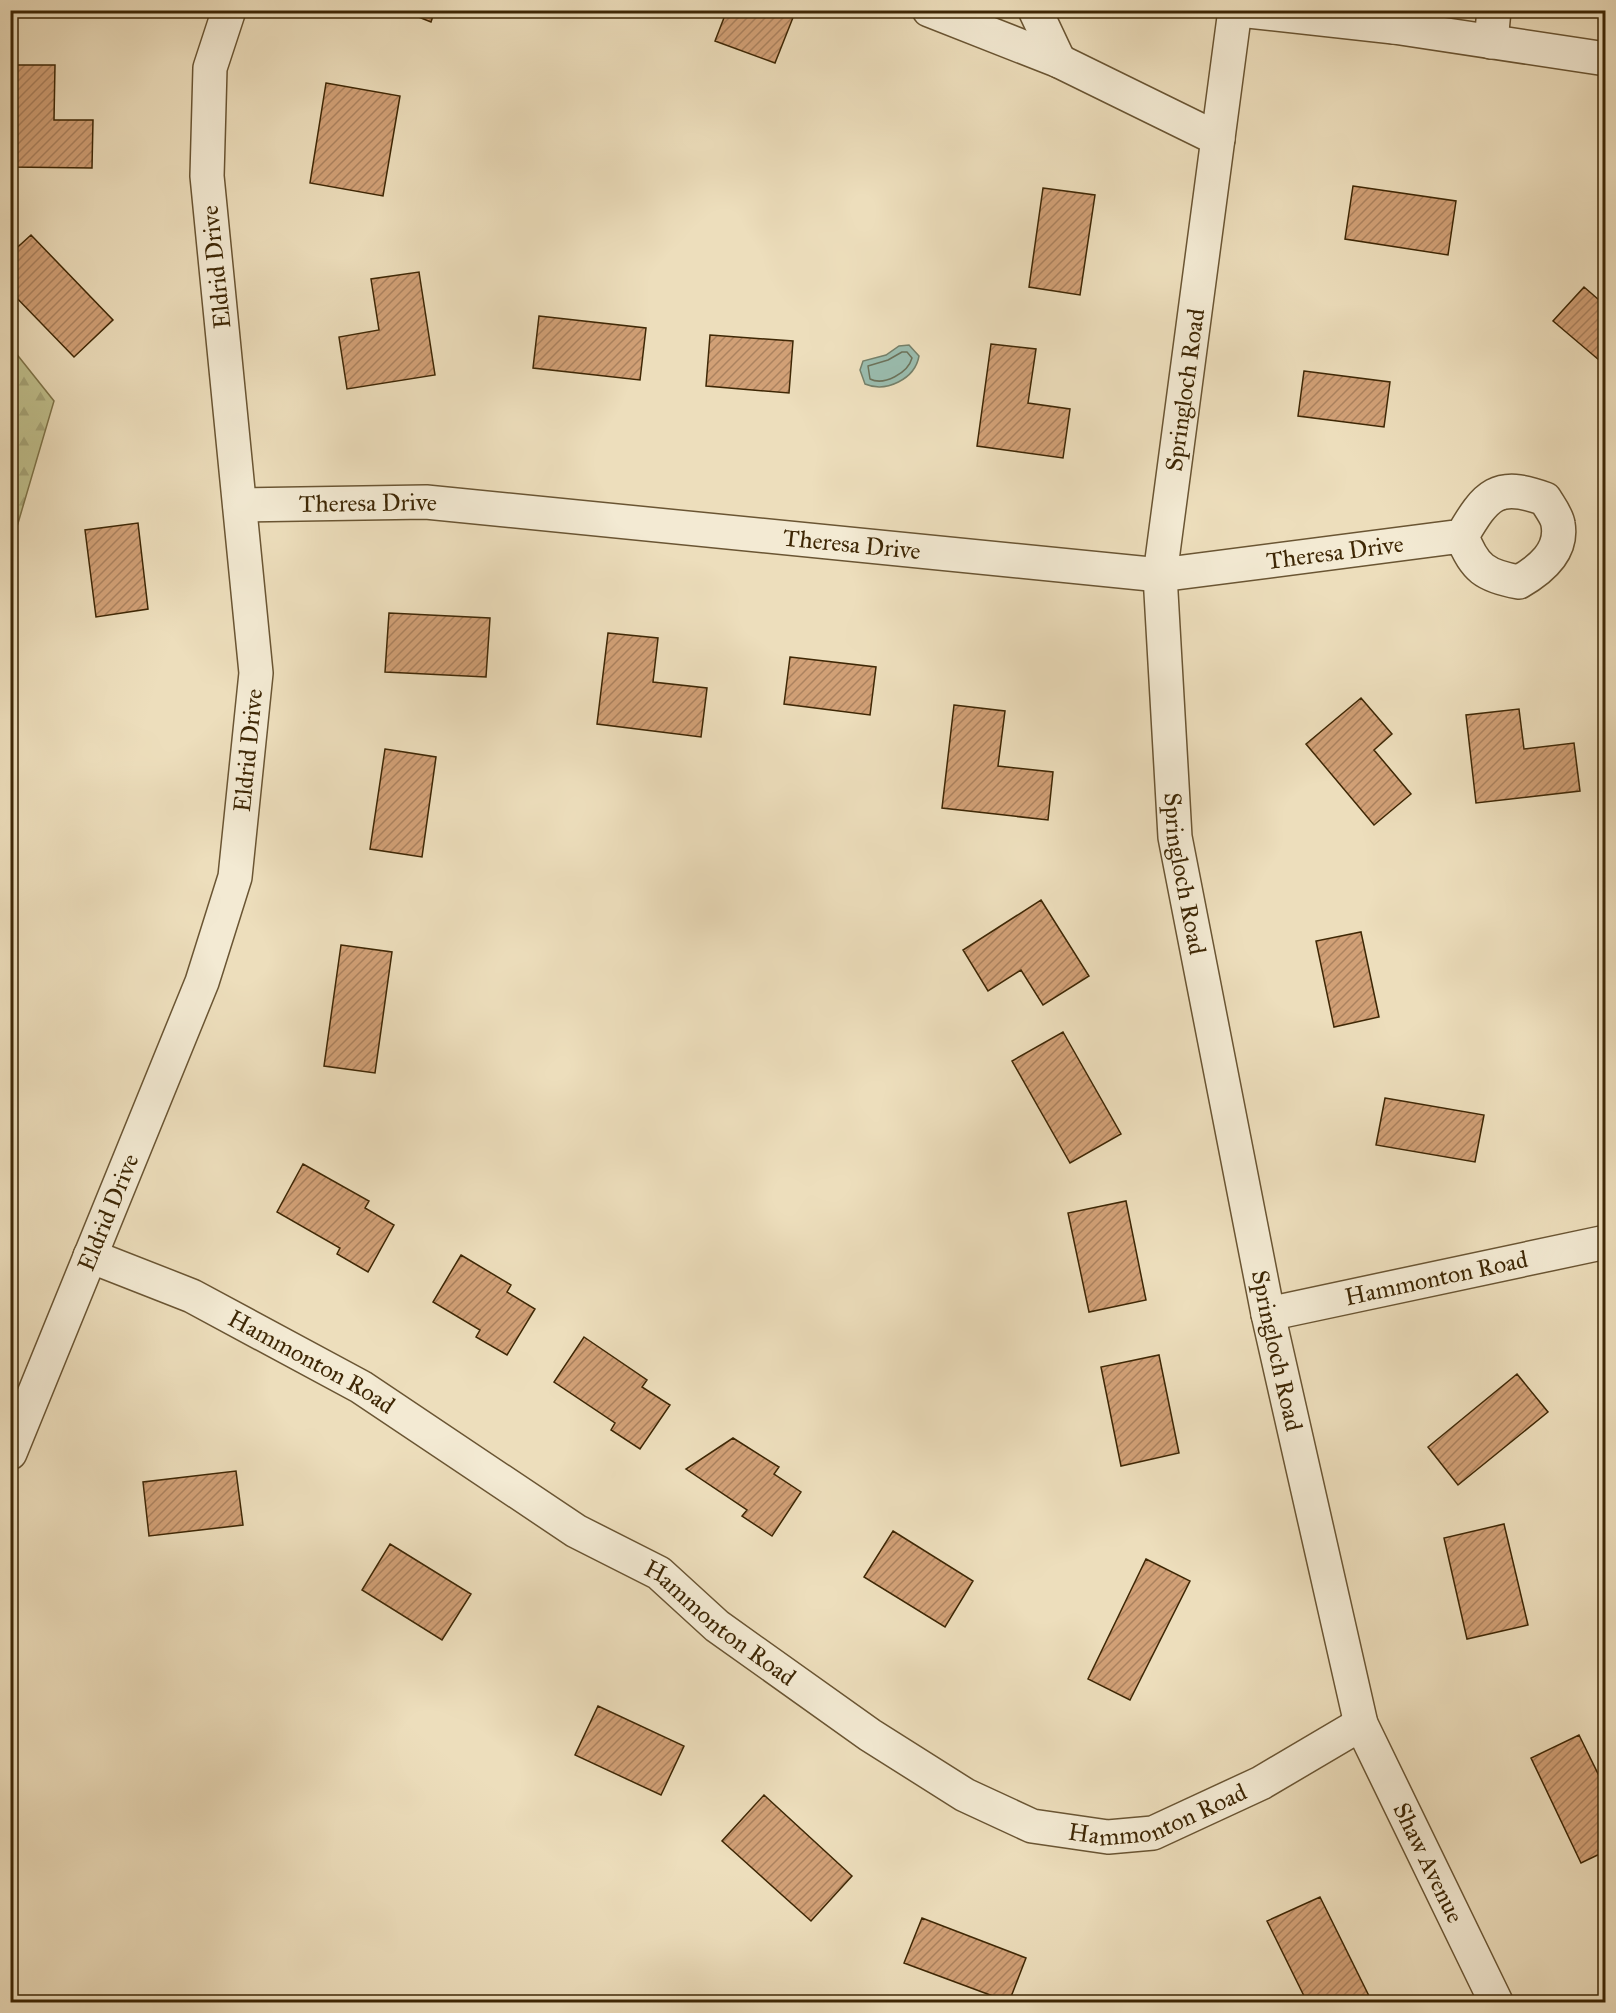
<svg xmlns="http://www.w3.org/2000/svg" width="1616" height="2013" font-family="'IM FELL Great Primer',serif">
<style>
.forest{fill:url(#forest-firs);stroke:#7e7348;stroke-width:1.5}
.water{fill:#9abcae;stroke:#75806a;stroke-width:1.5}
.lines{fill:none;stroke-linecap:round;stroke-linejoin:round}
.shore{stroke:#6c725a;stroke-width:1.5}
.building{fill:url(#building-hatch);stroke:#3e2705;stroke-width:1.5}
.minor-casing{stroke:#6a5533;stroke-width:36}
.minor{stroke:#f3ead3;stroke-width:33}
.labels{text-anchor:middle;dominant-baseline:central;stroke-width:4.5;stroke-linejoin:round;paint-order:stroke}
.street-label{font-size:24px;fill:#3e2705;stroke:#f3ead3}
</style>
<defs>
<pattern id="forest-firs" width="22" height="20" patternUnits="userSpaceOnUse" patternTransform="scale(1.5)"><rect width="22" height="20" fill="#bfbf8c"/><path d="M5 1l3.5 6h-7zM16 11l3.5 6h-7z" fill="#a5a477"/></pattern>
<pattern id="building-hatch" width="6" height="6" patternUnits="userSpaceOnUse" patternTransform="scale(1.5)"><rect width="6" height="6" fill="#d1a076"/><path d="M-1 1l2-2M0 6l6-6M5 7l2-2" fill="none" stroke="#ab825f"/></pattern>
</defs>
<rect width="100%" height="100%" fill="#eddebc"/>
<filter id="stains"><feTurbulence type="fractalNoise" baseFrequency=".00333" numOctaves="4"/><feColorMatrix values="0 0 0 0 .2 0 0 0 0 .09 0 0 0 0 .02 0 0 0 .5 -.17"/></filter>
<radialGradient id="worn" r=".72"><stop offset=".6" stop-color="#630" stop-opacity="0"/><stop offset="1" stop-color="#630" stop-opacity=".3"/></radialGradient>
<path class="forest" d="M11,347L54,401L11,547Z"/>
<path class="water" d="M909,345L919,356C915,379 886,393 865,384L860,370L863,361L886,355L899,346Z"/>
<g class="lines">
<path class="shore" d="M902,352H907L912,358C908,373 884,386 870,379L868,366L888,360Z"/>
</g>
<path class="building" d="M401,10H435L431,22Z
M727,10H782L794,15L775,63L715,41Z
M10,65H55L54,120H93L92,168L10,167Z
M326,83L400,96L383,196L310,183Z
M1353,186L1456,201L1448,255L1345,239Z
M1043,188L1095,195L1080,295L1029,287Z
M31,235L113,320L74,357L10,291V254Z
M419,272L435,375L347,389L339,337L379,330L371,279Z
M1584,287L1606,306V366L1553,321Z
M539,316L646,328L640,380L533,368Z
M710,335L793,341L789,393L706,386Z
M991,344L1036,349L1028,403L1070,409L1063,458L977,446Z
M1304,371L1390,382L1384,427L1298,416Z
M138,523L148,609L96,617L85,530Z
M389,613L490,618L486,677L385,672Z
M608,633L658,638L653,682L707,688L701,737L597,724Z
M790,657L876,667L870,715L784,704Z
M1361,698L1392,734L1374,750L1411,794L1374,825L1306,744Z
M954,705L1005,711L998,766L1053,772L1048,820L942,808Z
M1519,709L1524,749L1574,743L1580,791L1476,803L1466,715Z
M385,749L436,757L422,857L370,849Z
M1041,900L1089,976L1043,1005L1021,970L988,991L963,950Z
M1361,932L1379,1017L1334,1027L1316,941Z
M341,945L392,952L375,1073L324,1066Z
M1063,1032L1121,1134L1070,1163L1012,1061Z
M1385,1098L1484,1115L1475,1162L1376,1145Z
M303,1164L369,1201L365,1208L394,1225L368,1272L337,1254L340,1248L277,1212Z
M1126,1201L1146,1300L1089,1312L1068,1213Z
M461,1255L511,1285L507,1292L535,1309L507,1355L476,1337L480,1330L433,1302Z
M584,1337L647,1380L642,1387L670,1405L640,1449L611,1430L615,1423L554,1382Z
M1159,1355L1179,1453L1121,1466L1101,1367Z
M1517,1374L1548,1412L1458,1485L1428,1447Z
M733,1438L779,1467L774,1474L801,1492L772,1536L742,1516L747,1510L686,1469Z
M236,1471L243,1525L149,1536L143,1482Z
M1504,1524L1528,1625L1467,1639L1444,1538Z
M893,1531L973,1581L945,1627L864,1577Z
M390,1544L471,1594L442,1640L362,1590Z
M1146,1559L1190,1581L1130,1700L1088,1679Z
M598,1706L684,1746L661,1795L575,1755Z
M1579,1735L1606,1790V1851L1581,1863L1531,1758Z
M764,1795L852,1876L811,1921L722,1841Z
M1320,1897L1372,2002H1307L1267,1921Z
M922,1918L1026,1958L1009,2002L904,1963Z"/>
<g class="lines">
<g class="minor-casing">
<g id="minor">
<path d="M929,10L1059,61L1218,139"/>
<path d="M1035,10L1059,61"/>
<path id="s1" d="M1235,10L1160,575L1175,837L1268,1314L1361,1724L1496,2002"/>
<path d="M1239,10L1394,27L1396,10"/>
<path d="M1394,27L1606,59"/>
<path d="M1491,42L1494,10"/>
<path id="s2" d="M240,505L426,502L1160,575L1462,536C1474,568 1485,576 1519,582C1540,570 1563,552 1558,524C1557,516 1549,506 1545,499C1497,481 1486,495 1462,536"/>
<path id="s3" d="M90,1256L192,1296L361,1387L576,1531L659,1573L717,1626L870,1735L965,1795L1032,1826L1108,1837L1153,1833L1261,1783L1361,1724"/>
<path id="s4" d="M1268,1314L1606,1242"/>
<path id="s5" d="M10,1453L202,982L235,877L256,673L207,176L210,68L229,10"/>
</g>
</g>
<use href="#minor" class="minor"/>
</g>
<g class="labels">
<g class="street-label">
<text transform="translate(216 267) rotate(-96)">Eldrid Drive</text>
<text transform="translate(1185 390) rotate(-82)">Springloch Road</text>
<text stroke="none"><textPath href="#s2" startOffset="128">Theresa Drive</textPath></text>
<text stroke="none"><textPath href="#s2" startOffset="614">Theresa Drive</textPath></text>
<text stroke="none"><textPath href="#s2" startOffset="1100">Theresa Drive</textPath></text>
<text stroke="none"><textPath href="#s5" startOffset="746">Eldrid Drive</textPath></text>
<text stroke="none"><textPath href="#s1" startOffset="870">Springloch Road</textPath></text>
<text stroke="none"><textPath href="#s5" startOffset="260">Eldrid Drive</textPath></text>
<text stroke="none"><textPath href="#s4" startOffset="172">Hammonton Road</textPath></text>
<text stroke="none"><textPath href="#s1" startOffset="1356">Springloch Road</textPath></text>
<text stroke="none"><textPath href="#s3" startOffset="246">Hammonton Road</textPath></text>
<text stroke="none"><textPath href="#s3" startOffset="732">Hammonton Road</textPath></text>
<text stroke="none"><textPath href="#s3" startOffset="1236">Hammonton Road</textPath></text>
<text stroke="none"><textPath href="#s1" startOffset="1893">Shaw Avenue</textPath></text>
</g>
</g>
<rect width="1616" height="2013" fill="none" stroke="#eddebc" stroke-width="36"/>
<rect x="12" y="12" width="1592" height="1989" fill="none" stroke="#3e2705" stroke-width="3"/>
<rect x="18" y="18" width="1580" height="1977" fill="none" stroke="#3e2705" stroke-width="1.5"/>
<rect width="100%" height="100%" filter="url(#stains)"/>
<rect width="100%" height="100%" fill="url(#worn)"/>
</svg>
